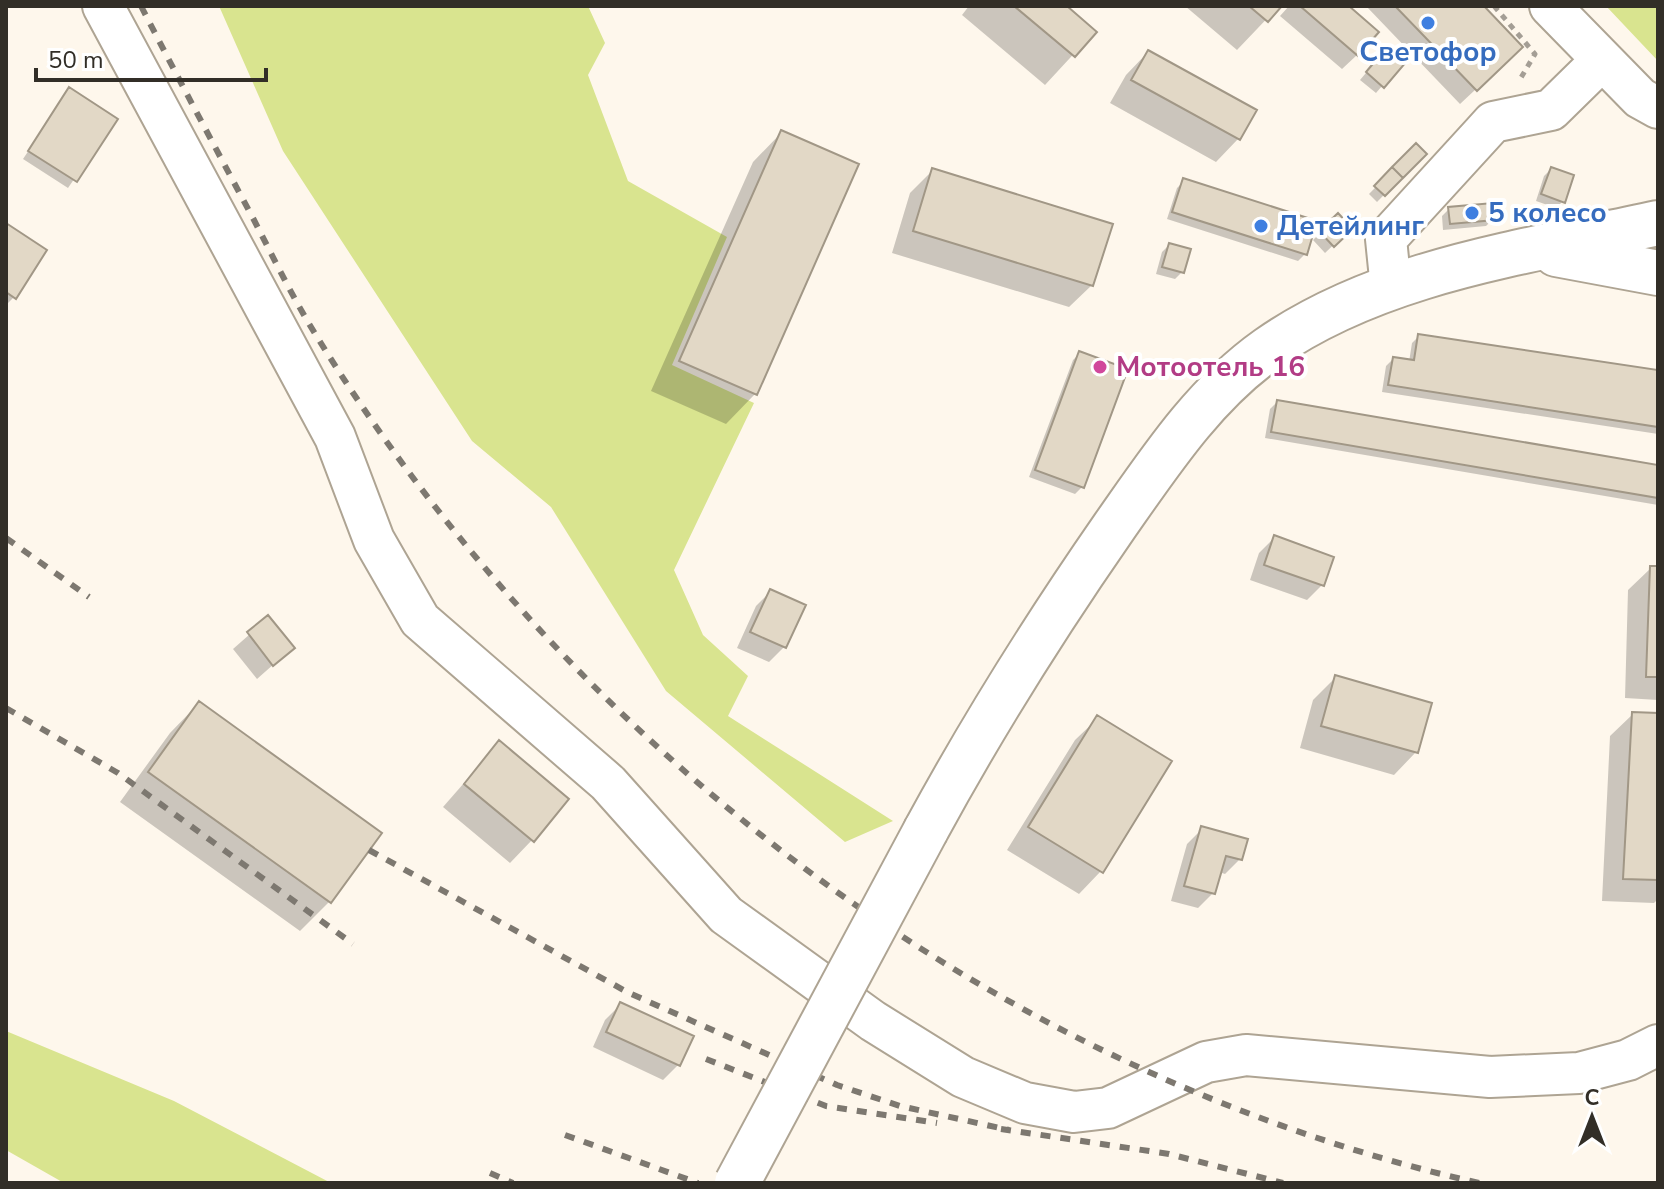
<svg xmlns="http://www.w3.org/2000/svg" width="1664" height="1189" font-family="'Nunito Sans',sans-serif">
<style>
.green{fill:#d9e48f}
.shadow{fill:#0003}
.building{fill:#e2d8c6;stroke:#a19786;stroke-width:2}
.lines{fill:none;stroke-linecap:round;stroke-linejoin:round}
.minor-casing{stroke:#aea493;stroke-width:44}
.major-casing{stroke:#aea493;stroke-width:48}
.path{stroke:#a49e95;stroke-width:5;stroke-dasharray:6 6;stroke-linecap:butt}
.minor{stroke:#fff;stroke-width:40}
.major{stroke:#fff;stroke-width:44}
.rail{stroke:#7d7870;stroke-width:6;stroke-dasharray:10 10;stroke-linecap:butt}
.major-bridge-casing{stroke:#aea493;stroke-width:48;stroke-linecap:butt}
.major-bridge{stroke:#fff;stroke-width:44}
.shop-dot{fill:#3f7fe0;stroke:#fff;stroke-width:3}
.hotel-dot{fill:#d1479c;stroke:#fff;stroke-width:3}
.labels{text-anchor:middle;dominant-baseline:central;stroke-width:8;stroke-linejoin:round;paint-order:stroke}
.shop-label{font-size:28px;font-weight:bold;fill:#366cbe;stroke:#fff;text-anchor:start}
.hotel-label{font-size:28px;font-weight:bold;fill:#b23c85;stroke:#fff;text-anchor:start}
</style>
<rect width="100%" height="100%" fill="#fef7ec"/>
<path class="green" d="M219,6H588L605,43L588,75L628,181L727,237L672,365L754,403L674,570L703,635L748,676L728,716L893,821L845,842L666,691L551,507L472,441L283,151Z
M1606,6H1658V61Z
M6,1031L174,1101L331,1183H64L6,1150Z"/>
<path class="shadow" d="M969,6H1064L1094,32L1045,85L962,15Z
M1185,6H1279L1237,50Z
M1289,6H1346L1357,55L1342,69L1280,16Z
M1366,6H1481L1506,61L1460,104Z
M1148,52L1254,111L1238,139L1216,162L1110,103L1126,75Z
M1381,55L1382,86L1376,93L1360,80Z
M69,90L115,119L68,188L23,159Z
M782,132L856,165L755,394L726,424L651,391L753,162Z
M1416,146L1424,154L1377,202L1369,194Z
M1551,169L1563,201L1556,208L1536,201L1544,176Z
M933,170L1092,285L1069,307L892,253L910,193Z
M1184,181L1305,254L1298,261L1167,219L1177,188Z
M1449,209L1493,219L1486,226L1443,230L1442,216Z
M1338,216L1350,229L1325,253L1313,240Z
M6,226L14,297L7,304H6Z
M1169,245L1182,272L1175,279L1156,274L1162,252Z
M1419,336L1658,372V434L1382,392L1386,366L1393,359L1409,362L1412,343Z
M1080,353L1125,370L1082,487L1075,494L1029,477L1073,360Z
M1277,402L1658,467V505L1265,438L1270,409Z
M1274,538L1322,585L1307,600L1250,580L1259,553Z
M1651,568H1658V700L1625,698L1628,590Z
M771,591L784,647L769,662L737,648L756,606Z
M268,618L292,648L257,679L233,649Z
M1336,677L1416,752L1394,775L1300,748L1313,700Z
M199,703L379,833L329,902L300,931L120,802L170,733Z
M1633,714L1658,715V899L1654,903L1602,901L1610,736Z
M1098,718L1101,871L1079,894L1007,850L1075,740Z
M499,743L532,840L510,863L443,807Z
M1202,829L1240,859L1225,874L1219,872L1213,893L1198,908L1171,901L1187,844Z
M620,1005L678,1065L663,1080L593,1047L605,1020Z"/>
<path class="building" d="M1014,6H1067L1097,32L1075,57Z
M1249,6H1282L1268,22Z
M1300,6H1349L1379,32L1358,56Z
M1395,6H1484L1523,47L1477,91Z
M1388,46L1407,61L1384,88L1366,72Z
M1148,50L1257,110L1240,140L1131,80Z
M69,87L118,119L77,182L28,151Z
M781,130L859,164L757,395L679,361Z
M1416,143L1427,154L1403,178L1392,167Z
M1392,167L1403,178L1385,196L1374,186Z
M1551,167L1574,175L1565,203L1541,194Z
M932,168L1113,224L1093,286L913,231Z
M1183,178L1317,221L1307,255L1172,212Z
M1493,203L1495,220L1450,224L1448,207Z
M1338,213L1353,229L1334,247L1319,231Z
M6,223L47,250L16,299L6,292Z
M1169,243L1191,249L1184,273L1162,267Z
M1418,334L1658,370V427L1388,385L1393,357L1414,360Z
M1079,351L1128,369L1084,488L1035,470Z
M1277,400L1658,465V498L1271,432Z
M1274,535L1334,557L1324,586L1264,565Z
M1650,566H1658V677H1646Z
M770,589L806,605L786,648L750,632Z
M268,615L295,648L273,666L247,632Z
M1335,675L1432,703L1418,753L1321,726Z
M199,701L382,833L331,903L148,772Z
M1632,712L1658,713V880L1623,879Z
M1097,715L1172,761L1103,873L1028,827Z
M499,740L569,799L534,842L464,784Z
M1201,826L1248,839L1242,860L1226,856L1215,894L1184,886Z
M620,1002L694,1036L680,1066L606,1032Z"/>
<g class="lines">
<g class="minor-casing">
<path id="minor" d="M103,6L335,437L374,540L420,620L608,783L726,915L873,1021L963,1077L1025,1103L1074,1112L1108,1108L1206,1062L1246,1055L1490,1077L1579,1073L1628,1060L1658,1045
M1550,6L1640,98L1658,108
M1391,288L1386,239L1483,133L1493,122L1551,110L1602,60"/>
</g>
<g class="major-casing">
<path id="major" d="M1556,254L1658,273
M926,830C983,725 1046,625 1114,527C1159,463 1203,395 1268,349C1381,270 1527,252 1658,223"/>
</g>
<path class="path" d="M1494,6L1535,54L1519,81"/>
<use href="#minor" class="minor"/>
<use href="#major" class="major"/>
<path class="rail" d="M141,6C178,78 216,149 254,220C272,255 290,292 311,327C567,748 995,1074 1479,1183
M6,538L89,597
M6,708L118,773L353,944
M369,850L629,993L837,1085L900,1106L1009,1130
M706,1059L826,1106L937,1123
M1001,1129L1169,1154L1283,1183
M565,1135L698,1183
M490,1173L513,1183"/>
<g class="major-bridge-casing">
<path id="major-bridge" d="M737,1183L926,830"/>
</g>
<use href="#major-bridge" class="major-bridge"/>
</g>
<g class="shop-dot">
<circle cx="1428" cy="23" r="8"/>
<circle cx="1472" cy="213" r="8"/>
<circle cx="1261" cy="226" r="8"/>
</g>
<circle class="hotel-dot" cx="1100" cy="367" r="8"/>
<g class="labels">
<g class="shop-label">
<text x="1428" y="52" text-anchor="middle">Светофор</text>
<text x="1488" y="213">5 колесо</text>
<text x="1277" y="226">Детейлинг</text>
</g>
<g class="hotel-label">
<text x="1116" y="367">Мотоотель 16</text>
</g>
</g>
<rect width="1664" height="1189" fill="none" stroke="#322e27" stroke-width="16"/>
<g transform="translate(1592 1117)" stroke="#ffffff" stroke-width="6" paint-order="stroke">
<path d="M0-6L14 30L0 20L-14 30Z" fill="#322e27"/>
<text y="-12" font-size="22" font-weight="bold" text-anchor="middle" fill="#322e27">С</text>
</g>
<path d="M36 68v12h230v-12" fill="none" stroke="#322e27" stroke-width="4"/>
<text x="48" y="68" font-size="24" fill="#322e27" stroke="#ffffff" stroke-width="6" paint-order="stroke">50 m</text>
</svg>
